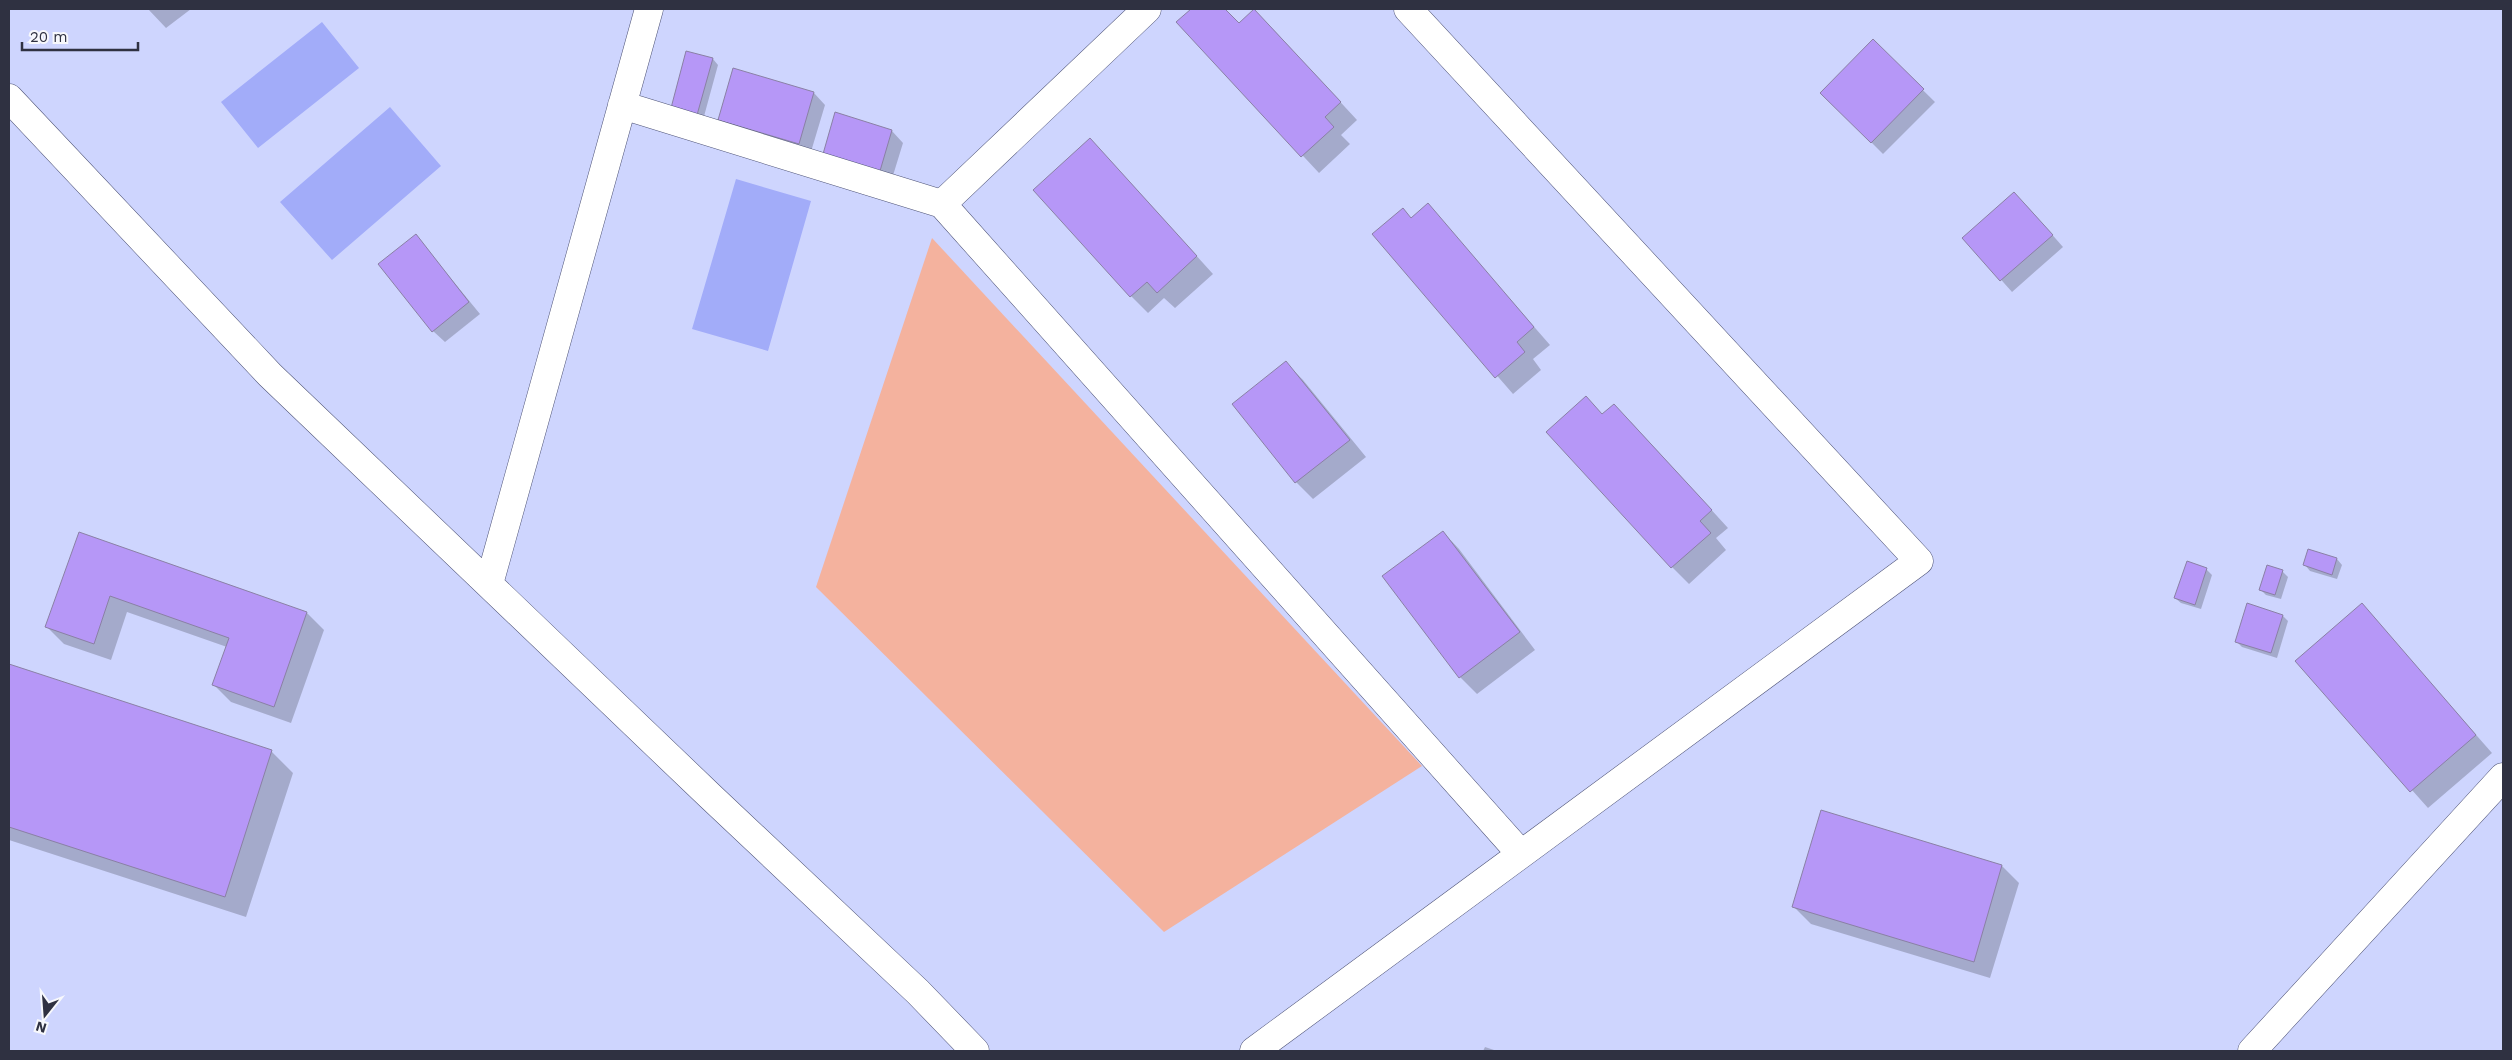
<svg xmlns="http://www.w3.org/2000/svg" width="2512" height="1060" font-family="'Work Sans',sans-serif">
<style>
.green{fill:#f4b29e}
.water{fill:#a2acf9}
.shadow{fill:#0003}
.building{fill:#b697f7;stroke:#8a80a5}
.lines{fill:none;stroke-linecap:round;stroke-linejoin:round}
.minor-casing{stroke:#4f5477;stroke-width:29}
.minor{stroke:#fff;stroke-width:28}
</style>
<rect width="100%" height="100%" fill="#ced5fe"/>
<path class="green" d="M932,238L1422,766L1164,932L816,587Z"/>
<path class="water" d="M322,22L359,68L258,148L221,102Z
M390,107L441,166L332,260L280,202Z
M736,179L811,201L768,351L692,329Z"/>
<path class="shadow" d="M148,9H191L166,28Z
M1193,9H1225L1239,24L1271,27L1357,120L1341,135L1350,144L1319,173L1178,22Z
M1873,41L1935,102L1883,154L1822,93Z
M713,59L718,65L703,120L678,113Z
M814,93L825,105L810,155L731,132L719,120Z
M836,114L892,131L903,143L891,182L836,165Z
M1107,157L1213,274L1175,308L1164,298L1148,313L1131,296Z
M1428,205L1550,345L1533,359L1541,370L1513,394L1374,234L1412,219Z
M2026,205L2063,247L2012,292L1964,238Z
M416,236L480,314L445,342L433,331Z
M1286,363L1303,380L1366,457L1313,499L1296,482L1234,404Z
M1603,415L1631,422L1728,528L1716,538L1726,550L1689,584L1672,567Z
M1443,532L1459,549L1535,650L1477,694L1460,677Z
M80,533L307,613L324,630L291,723L231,702L214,685L227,647L127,612L111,660L64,644L47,627Z
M2309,550L2337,559L2342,565L2337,579L2310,571L2305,565Z
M2206,569L2212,575L2201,609L2181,603L2175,598Z
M2282,571L2288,577L2281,599L2266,595L2260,589Z
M2362,605L2492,753L2428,808L2297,661Z
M2283,616L2288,621L2277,658L2242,647L2236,641Z
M9,666L272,752L293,773L246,917L9,840Z
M1822,812L2002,866L2019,883L1990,978L1811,924L1794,907Z
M1485,1047L1497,1051H1483Z"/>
<path class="building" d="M1191,9H1225L1239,23L1254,9L1341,102L1325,117L1334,127L1301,157L1176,22Z
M1873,39L1924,89L1871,143L1820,93Z
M686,51L713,58L697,115L671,108Z
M733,68L814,92L799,144L718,120Z
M835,112L892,130L880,171L823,154Z
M1090,138L1197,256L1157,293L1147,282L1130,297L1033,190Z
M2014,192L2053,235L2000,281L1962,238Z
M1428,203L1534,327L1517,342L1525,352L1495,378L1372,234L1403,208L1411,218Z
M416,234L469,302L432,332L378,264Z
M1286,361L1350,440L1295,483L1232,404Z
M1586,396L1602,414L1614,404L1712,510L1700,521L1711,533L1671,568L1546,432Z
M1443,531L1520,632L1459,678L1382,576Z
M79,532L307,612L274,707L212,685L229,638L110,596L94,644L45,627Z
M2308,549L2337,558L2332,575L2303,565Z
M2187,561L2207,568L2195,605L2174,598Z
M2267,565L2283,570L2275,595L2259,590Z
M2247,603L2283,615L2271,653L2235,642Z
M2362,603L2476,735L2410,792L2295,661Z
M9,664L272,750L225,897L9,827Z
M1821,810L2002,865L1974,962L1792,907Z"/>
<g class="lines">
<g class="minor-casing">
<path id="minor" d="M1147,9L942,204L1521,854
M9,98L270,375L710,796L918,992L975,1051
M622,105L942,204
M489,584L649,9
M1254,1051L1919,561L1408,9
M2252,1051L2503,777"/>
</g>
<use href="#minor" class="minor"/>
</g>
<rect width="2512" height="1060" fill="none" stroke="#2f3141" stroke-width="20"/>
<g transform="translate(45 1015) rotate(197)" stroke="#f7f8fc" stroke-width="4" paint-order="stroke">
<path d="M0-4L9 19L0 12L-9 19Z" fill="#2f3141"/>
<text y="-8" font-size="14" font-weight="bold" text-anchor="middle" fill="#2f3141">N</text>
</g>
<path d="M22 42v8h116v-8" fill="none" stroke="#2f3141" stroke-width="2.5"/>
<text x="30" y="42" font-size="15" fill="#2f3141" stroke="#f7f8fc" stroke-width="4" paint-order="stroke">20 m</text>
</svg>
